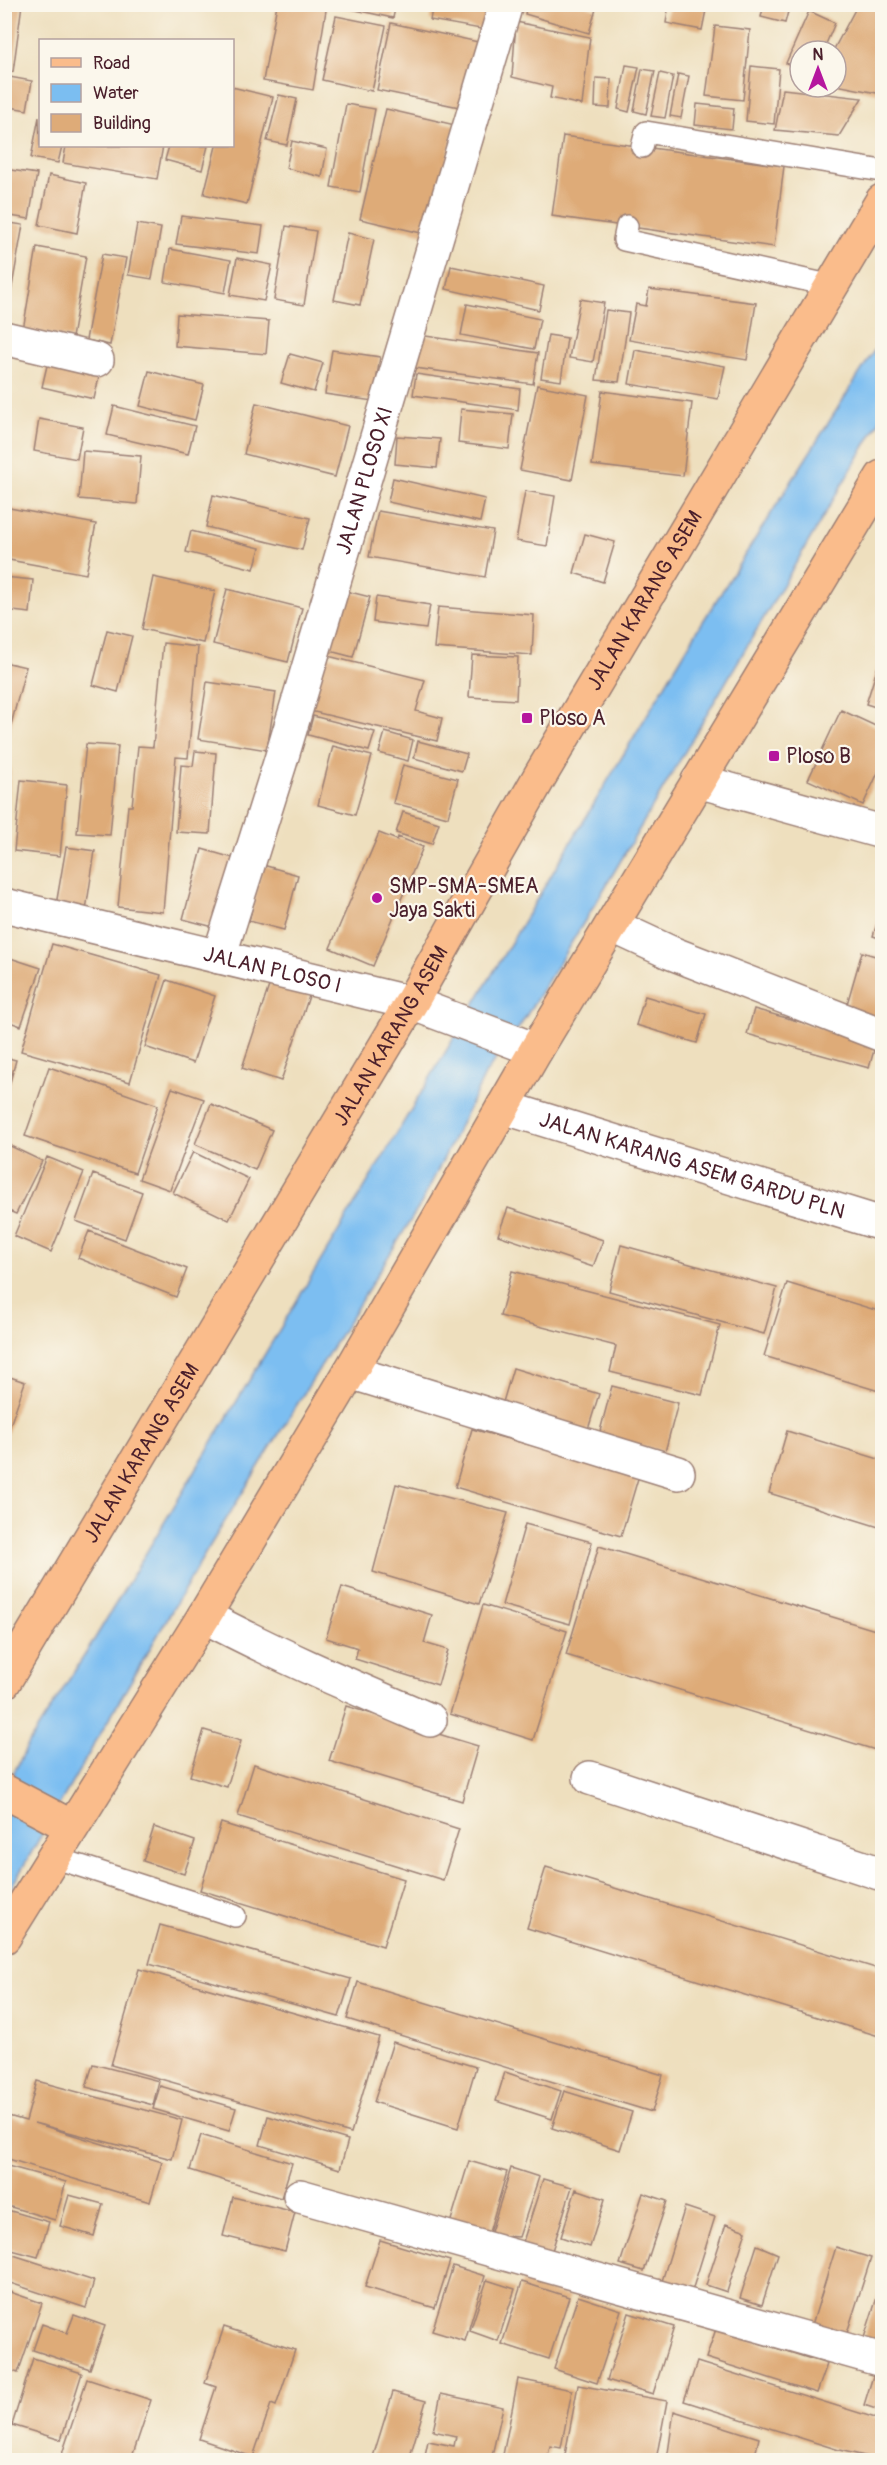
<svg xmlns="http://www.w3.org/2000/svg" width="887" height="2465" font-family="Pangolin,sans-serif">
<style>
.water{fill:#7bbef1;stroke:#626e8e;stroke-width:1.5}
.building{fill:#deab78}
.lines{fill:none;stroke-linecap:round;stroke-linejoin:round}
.lane-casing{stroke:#9c7f74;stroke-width:24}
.street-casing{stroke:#9c7f74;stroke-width:36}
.primary-casing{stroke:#9c7f74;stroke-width:36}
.lane{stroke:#fff;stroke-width:21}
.street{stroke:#fff;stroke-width:33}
.primary{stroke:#fabc8b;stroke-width:33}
.poi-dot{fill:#b5179e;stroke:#fbf7ec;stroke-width:2}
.labels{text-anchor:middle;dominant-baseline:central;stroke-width:4.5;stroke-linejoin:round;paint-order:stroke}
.street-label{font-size:21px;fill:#4a1f2b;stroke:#fbf7ec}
.poi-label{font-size:21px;fill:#4a1f2b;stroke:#fbf7ec;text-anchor:start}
</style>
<rect width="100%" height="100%" fill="#fbf7ec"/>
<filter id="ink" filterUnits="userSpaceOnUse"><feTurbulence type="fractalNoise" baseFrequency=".0167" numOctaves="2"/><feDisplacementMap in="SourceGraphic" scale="12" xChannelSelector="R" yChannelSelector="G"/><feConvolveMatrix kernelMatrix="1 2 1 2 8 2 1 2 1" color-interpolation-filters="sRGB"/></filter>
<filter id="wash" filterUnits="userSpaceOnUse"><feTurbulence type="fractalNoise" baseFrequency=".008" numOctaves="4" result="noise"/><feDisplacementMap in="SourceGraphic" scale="24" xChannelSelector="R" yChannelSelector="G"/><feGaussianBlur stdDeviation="1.35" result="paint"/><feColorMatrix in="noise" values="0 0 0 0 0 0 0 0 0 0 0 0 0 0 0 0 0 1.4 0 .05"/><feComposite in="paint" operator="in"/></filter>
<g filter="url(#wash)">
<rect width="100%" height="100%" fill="#eedfbe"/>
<path class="water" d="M882,338V417L597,901L520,1026L486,1073L422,1202L206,1552L5,1898V1790L30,1741L91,1645L702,623Z"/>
<g id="blocks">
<path class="building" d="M4,4H22L13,72L4,70Z
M277,4H327L313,90L263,81Z
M338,4H396L393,18L337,6Z
M433,4H491L486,30L430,20Z
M527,4H582L596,9L589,33L525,14Z
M669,4L707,5L702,30L666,23Z
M764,4H790L785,23L761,17Z
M858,4H882V94L836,85V51H833Z
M809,11L835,23L823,51H800V69L786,63Z
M336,16L386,26L372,91L322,80Z
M516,22L590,37L582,105L550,98L552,87L512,77Z
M391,23L483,43L469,109L377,90Z
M715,26L750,30L743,100L706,96Z
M626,65L639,67L629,112L618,109Z
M751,66L779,69L774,124L746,121Z
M642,69L655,71L646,114L634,111Z
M660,73L673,76L665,118L651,116Z
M678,74L689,76L681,118L670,116Z
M4,76L32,81L27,110L4,106Z
M596,78L611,79L610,108L595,107Z
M232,87L273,97L247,204L204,194L216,146H232Z
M783,89L862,98L839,136L775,130Z
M279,95L297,99L287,145L267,141Z
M346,104L375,109L360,192L331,187Z
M697,104L734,108L732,129L695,125Z
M386,109L455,125L430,235L360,219Z
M39,117L40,146H62L58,163L31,158Z
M563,136L784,166L774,247L552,216Z
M292,141L327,149L322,177L286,168Z
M66,146H163L157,179L63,163Z
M169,146H208L202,170L165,160Z
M4,169L37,174L29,219L4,215Z
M49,175L86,183L77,233L39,225Z
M181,216L263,226L259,254L176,244Z
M4,222L23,225L6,320H4Z
M137,224L161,228L152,279L128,275Z
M286,226L316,231L304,305L274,300Z
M348,233L374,239L360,305L334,300Z
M37,247L86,256L72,338L23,330Z
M170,249L231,260L225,293L165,282Z
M102,254L126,258L110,345L86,340Z
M237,258L272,265L264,301L230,295Z
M451,266L544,286L539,310L446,289Z
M649,289L756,303L747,360L629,340L636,304L646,306Z
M580,299L604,303L593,362L569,358Z
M467,304L540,319L534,349L461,335Z
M606,310L629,313L619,382L596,380Z
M177,314L269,321L266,354L175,346Z
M419,335L538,353L533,384L415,368Z
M548,335L567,338L561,381L541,378Z
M332,350L380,357L373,401L325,394Z
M635,350L725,366L718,399L629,384Z
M290,354L323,363L314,392L281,383Z
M49,357L101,368L94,399L42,387Z
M149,371L204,385L195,420L140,406Z
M416,374L520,389L518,410L413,395Z
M537,385L588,395L572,480L520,470Z
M602,391L692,403L683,476L592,465Z
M256,403L348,426L335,477L244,454Z
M114,406L195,426L188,454L107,435Z
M461,409L513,414L509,449L458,443Z
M39,419L83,427L77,459L34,451Z
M397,436L440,439L437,468L395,464Z
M83,451L141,456L137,504L79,499Z
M393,478L485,499L480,522L388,502Z
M525,491L555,496L547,546L516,541Z
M213,495L310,518L302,550L206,527Z
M4,507L96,524L86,574L4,559Z
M378,511L493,531L485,577L369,557Z
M191,531L260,548L254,569L186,552Z
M585,534L615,542L603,582L574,573Z
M4,577L33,580L30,613L4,610Z
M153,577L215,591L203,643L142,629Z
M227,589L302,608L288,662L213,644Z
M342,590L370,597L353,657L326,650Z
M376,597L430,605L426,629L373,622Z
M438,607L534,615L532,655L434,648Z
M107,630L132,636L118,692L93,685Z
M163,643L198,647L188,758L176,757L163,912L118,907L128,806H132L138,746L153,747Z
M324,655L425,680L416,711L442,718L437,741L310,711Z
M472,655L518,657L516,700L469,697Z
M4,662L26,667L5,748H4Z
M878,666L882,667V709L866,704Z
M207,682L276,692L267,750L198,739Z
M841,710L882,729V764L863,805L808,780Z
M313,716L375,732L369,751L308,735Z
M385,732L413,740L408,761L379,753Z
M418,741L467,754L462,771L414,758Z
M86,744L118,746L110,835L77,833Z
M333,746L372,756L355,815L318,805Z
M195,751L216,753L210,834L176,832L181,765L193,766Z
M403,765L458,779L448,817L393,803Z
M4,767H11L6,818H4Z
M21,780L67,785L60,856L14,851Z
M403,812L439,823L432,844L396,833Z
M379,833L397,840L398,837L423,847L373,966L330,948Z
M66,847L95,851L86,910L56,905Z
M202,849L240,860L221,929L183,919Z
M263,865L298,875L284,930L249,921Z
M882,908V939L873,936Z
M52,944L161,975L130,1082L21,1051Z
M862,952L882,958V1022L845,1011Z
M4,956L41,968L21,1026L4,1020Z
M167,980L215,996L193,1063L145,1047Z
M271,980L310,993L281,1081L242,1068Z
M645,996L706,1014L697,1043L636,1025Z
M754,1009L876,1043L869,1068L747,1034Z
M4,1057L16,1060L5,1101H4Z
M49,1067L158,1105L135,1173L25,1136Z
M172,1088L204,1099L170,1190L139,1179Z
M211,1104L272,1130L255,1170L195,1144Z
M4,1143L42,1161L16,1214L4,1209Z
M193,1152L249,1179L229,1220L173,1193Z
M47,1157L84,1172L51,1252L14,1236Z
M93,1174L142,1192L125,1239L76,1221Z
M508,1208L603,1240L593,1267L498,1235Z
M89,1231L187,1269L176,1297L78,1258Z
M621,1245L777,1288L764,1334L609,1291Z
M512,1271L720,1325L702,1395L610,1372L616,1346L500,1316Z
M787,1283L882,1312V1392L764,1356Z
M513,1368L599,1394L586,1436L501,1409Z
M4,1375L25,1382L5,1440H4Z
M612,1386L678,1403L665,1452L599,1435Z
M472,1429L639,1475L621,1536L455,1487Z
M787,1431L882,1460V1528L769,1493Z
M396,1484L508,1513L479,1604L373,1572Z
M525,1524L592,1542L570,1624L502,1605Z
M599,1546L882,1632V1752L566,1655Z
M342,1587L432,1615L424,1643L448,1650L438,1685L355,1659L358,1648L326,1638Z
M483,1605L567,1631L533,1740L450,1714Z
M346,1706L478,1746L462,1801L329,1761Z
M204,1730L241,1741L227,1787L190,1776Z
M254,1764L459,1829L443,1880L238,1816Z
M221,1823L404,1879L383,1946L200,1890Z
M154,1827L195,1841L184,1874L143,1861Z
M546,1867L882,1970V2037L527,1928Z
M160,1925L351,1979L339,2017L149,1964Z
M139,1969L379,2037L351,2133L111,2065Z
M358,1982L663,2075L652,2112L347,2019Z
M393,2042L476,2067L458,2128L374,2102Z
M93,2064L159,2081L153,2105L86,2087Z
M505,2072L561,2091L552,2119L496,2101Z
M37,2081L182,2120L172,2159L34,2123L162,2162L150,2202L5,2158V2115L26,2121Z
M160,2086L236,2108L229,2131L153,2109Z
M564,2091L632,2112L620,2150L552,2128Z
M268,2116L348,2140L340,2169L260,2145Z
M201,2135L292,2163L281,2198L190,2170Z
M469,2161L507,2172L487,2239L449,2227Z
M4,2165L66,2182L55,2220L4,2205Z
M511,2168L539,2177L519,2237L490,2235Z
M543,2179L572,2187L550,2257L521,2248Z
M576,2189L605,2199L590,2247L561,2237Z
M643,2193L667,2201L644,2271L620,2264Z
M69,2195L103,2204L94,2236L60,2226Z
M233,2197L295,2212L285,2251L223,2236Z
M685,2207L715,2217L692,2291L662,2281Z
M4,2209L49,2222L38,2257L4,2248Z
M726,2224L746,2231L727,2292L706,2285Z
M380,2240L450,2261L435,2308L365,2287Z
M757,2245L778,2254L762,2305L740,2298Z
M836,2247L871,2258L846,2336L812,2325Z
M4,2252L94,2281L86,2308L4,2281Z
M453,2266L485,2276L465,2341L432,2331Z
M487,2280L515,2289L498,2341L470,2331Z
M522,2282L569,2297L549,2359L502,2344Z
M882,2282V2350L862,2344Z
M4,2290L42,2303L18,2373L4,2368Z
M578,2296L621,2310L597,2383L554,2369Z
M629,2313L674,2327L653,2394L607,2380Z
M74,2315L105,2326L90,2369L33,2350L42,2324L67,2333Z
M224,2327L295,2350L276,2406L271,2404L253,2457L199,2439L216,2387L205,2383Z
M716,2329L827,2364L817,2393L706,2358Z
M33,2358L82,2373L61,2440L12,2425Z
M697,2362L882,2420V2460L839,2450L684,2401Z
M4,2374L10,2376L5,2394H4Z
M873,2376L882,2379V2411L864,2405Z
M87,2379L151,2400L131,2460H60Z
M518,2379L572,2390L561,2448L550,2446L547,2460H502Z
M578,2385L667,2401L656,2460H564Z
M393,2392L426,2401L409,2460H372Z
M441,2394L503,2407L491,2460H424L428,2441L454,2446L456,2436L433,2431Z
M674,2411L759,2438L754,2460H667Z"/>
</g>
</g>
<g filter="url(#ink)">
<use href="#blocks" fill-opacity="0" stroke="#9c7f74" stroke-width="1.5"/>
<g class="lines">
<g class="lane-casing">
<path id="lane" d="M642,147L646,132L882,171
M627,226L624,240L833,286
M53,1857L235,1916"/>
</g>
<g class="street-casing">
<g id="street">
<path d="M4,338L97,360"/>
<path d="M698,781L882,832"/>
<path id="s1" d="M4,905L411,1003L536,1050"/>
<path d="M613,926L669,952L882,1035"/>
<path id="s2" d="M219,957L280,763L506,4"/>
<path id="s3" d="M503,1107L882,1224"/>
<path d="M350,1372L678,1473"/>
<path d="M204,1616C277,1655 353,1687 430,1720"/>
<path d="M590,1778L882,1874"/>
<path d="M300,2196L882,2360"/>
</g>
</g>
<g class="primary-casing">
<g id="primary">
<path id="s4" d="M4,1682L411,1003L540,776L882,201"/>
<path d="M4,1791L72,1827"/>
<path d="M4,1937L204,1616L350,1372L536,1050L882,477"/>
</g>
</g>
<use href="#lane" class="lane"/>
<use href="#street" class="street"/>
<use href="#primary" class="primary"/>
</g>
</g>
<g class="poi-dot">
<rect x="521" y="712" width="12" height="12" rx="3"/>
<rect x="768" y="750" width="12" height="12" rx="3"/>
<circle cx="377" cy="898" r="6"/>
</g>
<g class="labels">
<g class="street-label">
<text stroke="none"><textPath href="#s2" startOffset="498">JALAN PLOSO XI</textPath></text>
<text stroke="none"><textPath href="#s4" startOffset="1257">JALAN KARANG ASEM</textPath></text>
<text stroke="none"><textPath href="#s1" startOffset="276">JALAN PLOSO I</textPath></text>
<text stroke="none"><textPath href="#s4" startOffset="753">JALAN KARANG ASEM</textPath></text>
<text stroke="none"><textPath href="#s3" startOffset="198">JALAN KARANG ASEM GARDU PLN</textPath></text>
<text stroke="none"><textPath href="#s4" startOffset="267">JALAN KARANG ASEM</textPath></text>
</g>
<g class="poi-label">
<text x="539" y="718">Ploso A</text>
<text x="786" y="756">Ploso B</text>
<text x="389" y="886">SMP-SMA-SMEA<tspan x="389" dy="24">Jaya Sakti</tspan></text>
</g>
</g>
<rect width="887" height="2465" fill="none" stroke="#fbf7ec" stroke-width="24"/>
<rect x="39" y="39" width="195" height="108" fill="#fbf7ec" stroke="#b4a19f" stroke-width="1.5"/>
<rect x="51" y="58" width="30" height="9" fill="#fabc8b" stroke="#b4a19f" stroke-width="1.5"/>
<text x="93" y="69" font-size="18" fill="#4a1f2b">Road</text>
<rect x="51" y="84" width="30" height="18" fill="#7bbef1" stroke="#b4a19f" stroke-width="1.5"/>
<text x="93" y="99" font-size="18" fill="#4a1f2b">Water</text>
<rect x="51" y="114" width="30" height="18" fill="#deab78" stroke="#b4a19f" stroke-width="1.5"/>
<text x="93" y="129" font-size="18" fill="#4a1f2b">Building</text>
<g transform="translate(818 69)"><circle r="28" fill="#fbf7ec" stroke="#b4a19f" stroke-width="1.5"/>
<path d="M0-4.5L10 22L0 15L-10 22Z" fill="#b5179e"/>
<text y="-9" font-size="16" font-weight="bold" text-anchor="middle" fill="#4a1f2b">N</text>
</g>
</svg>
